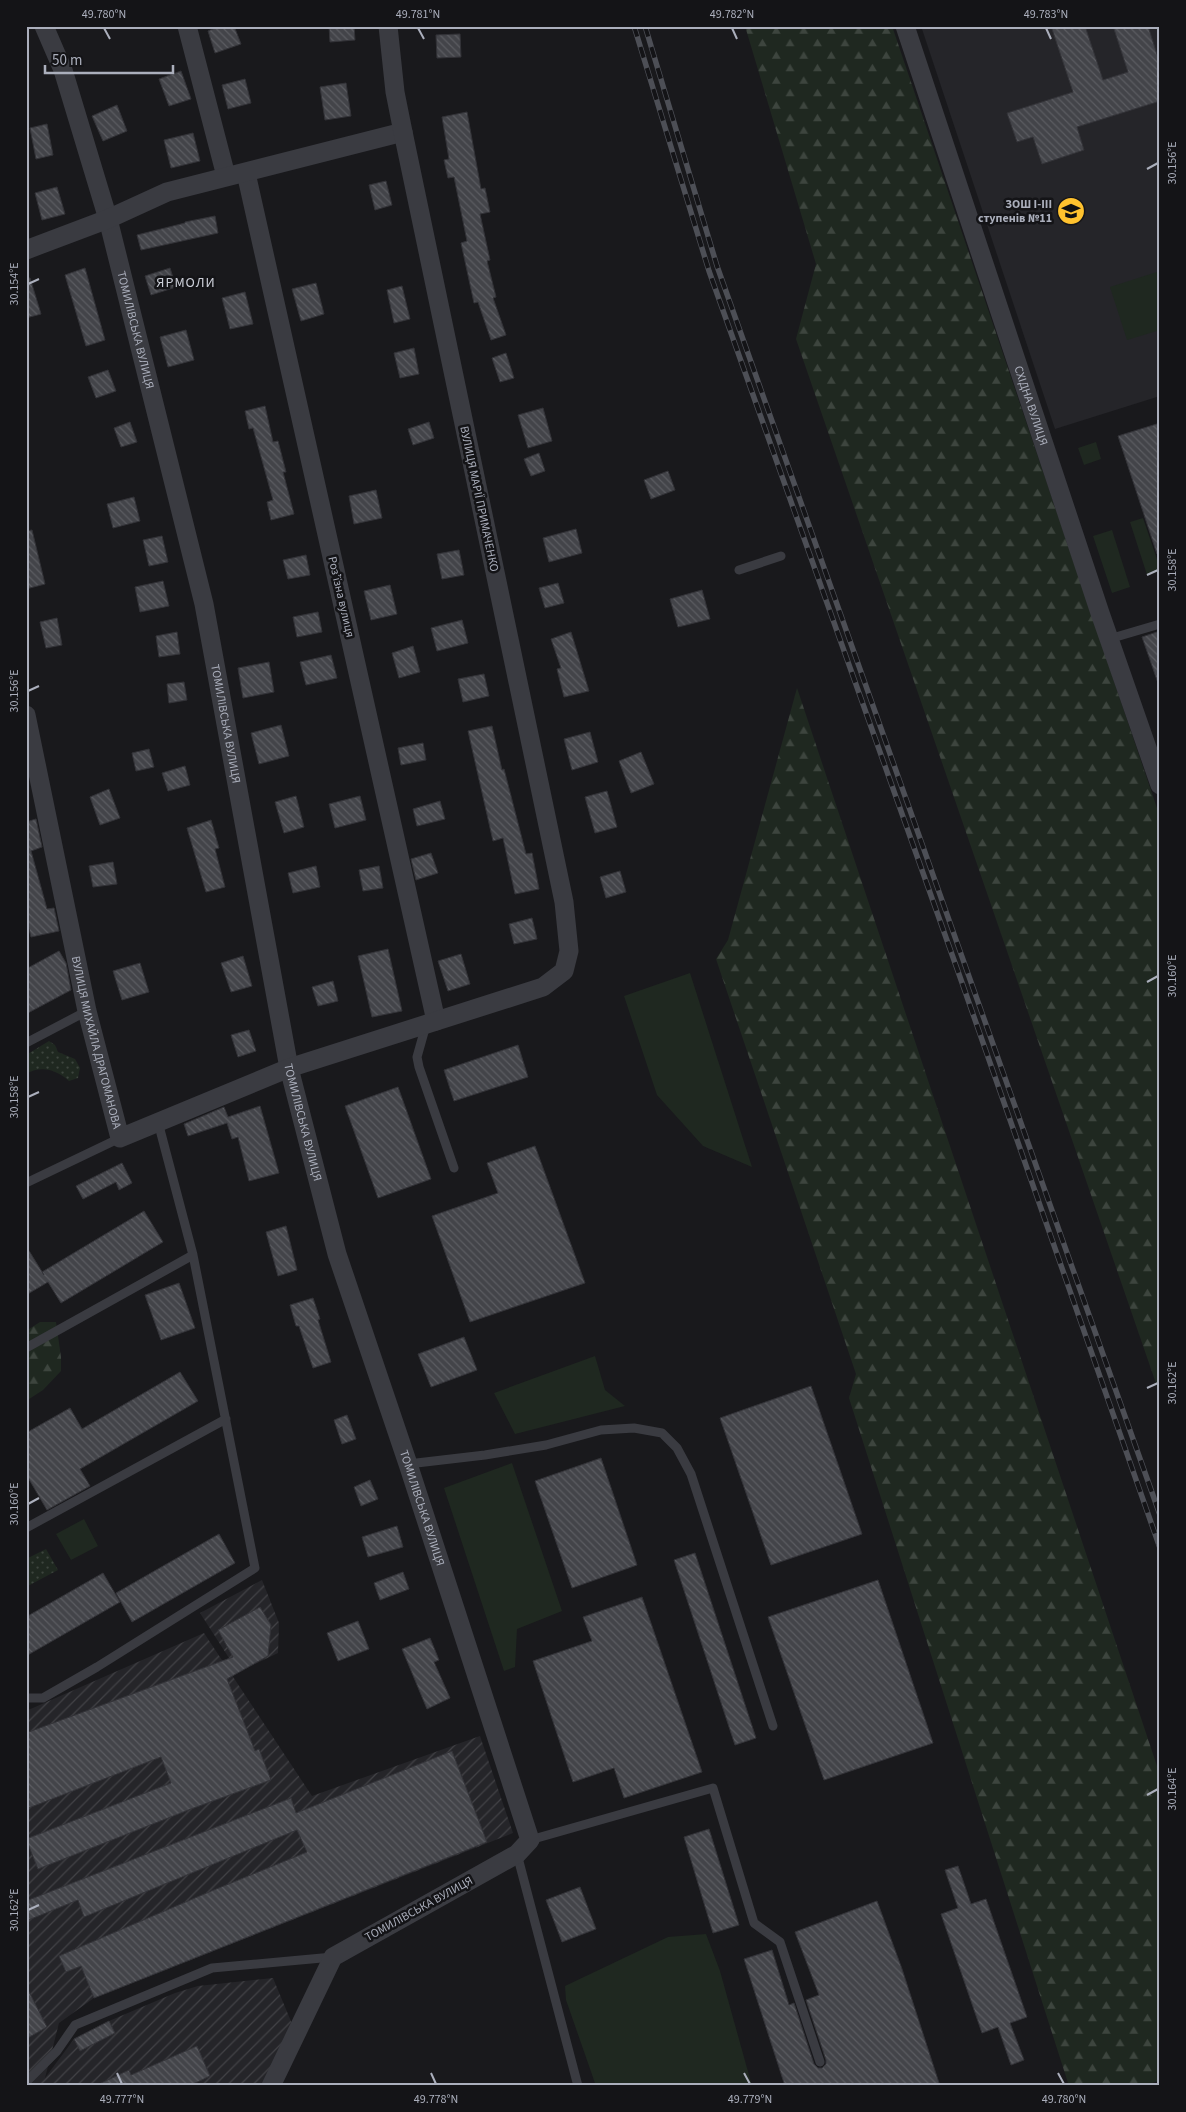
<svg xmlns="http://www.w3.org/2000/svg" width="1186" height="2112" font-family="'Source Sans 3',sans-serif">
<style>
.built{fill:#252529}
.industrial{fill:url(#industrial-furrows)}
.green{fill:#1f2820}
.forest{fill:url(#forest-firs)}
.park{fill:url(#park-dots)}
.building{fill:url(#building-back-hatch);stroke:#333338}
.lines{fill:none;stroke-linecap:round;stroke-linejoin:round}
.service{stroke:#3a3b41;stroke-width:9}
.minor{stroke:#3a3b41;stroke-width:19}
.rail-casing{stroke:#4d4f56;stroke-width:5.5}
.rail{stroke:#141417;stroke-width:4;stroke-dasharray:11;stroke-linecap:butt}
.ticks{fill:none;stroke:#abafbc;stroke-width:2}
.labels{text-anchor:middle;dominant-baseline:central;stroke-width:5;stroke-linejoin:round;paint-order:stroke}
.poi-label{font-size:12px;font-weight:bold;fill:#abafbc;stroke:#141417;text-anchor:end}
.street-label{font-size:12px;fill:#abafbc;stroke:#141417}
.neighbourhood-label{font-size:14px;letter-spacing:1px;fill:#cccfd8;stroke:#141417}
.neatline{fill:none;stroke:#abafbc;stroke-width:2}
.ticks-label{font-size:12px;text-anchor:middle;fill:#abafbc}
</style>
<defs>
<pattern id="industrial-furrows" width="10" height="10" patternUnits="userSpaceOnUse" patternTransform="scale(1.25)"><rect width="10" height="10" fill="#252529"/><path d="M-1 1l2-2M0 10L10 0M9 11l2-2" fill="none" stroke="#424246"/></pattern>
<pattern id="forest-firs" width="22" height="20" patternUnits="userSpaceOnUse" patternTransform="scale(1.25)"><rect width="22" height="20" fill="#1f2820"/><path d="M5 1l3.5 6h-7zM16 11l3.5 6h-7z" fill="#3d453e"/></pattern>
<pattern id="park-dots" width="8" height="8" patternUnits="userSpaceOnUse" patternTransform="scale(1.25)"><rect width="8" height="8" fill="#1f2820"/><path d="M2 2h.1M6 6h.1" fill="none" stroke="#3d453e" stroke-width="1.8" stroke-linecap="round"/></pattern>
<pattern id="building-back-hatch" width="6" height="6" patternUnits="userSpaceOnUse" patternTransform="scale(1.25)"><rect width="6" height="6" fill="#434449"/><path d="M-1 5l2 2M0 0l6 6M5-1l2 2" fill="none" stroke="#5b5c61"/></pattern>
</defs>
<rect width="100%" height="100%" fill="#19191c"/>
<path class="built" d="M921,26H1160V396L1055,429Z"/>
<path class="industrial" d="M262,1580L279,1623L278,1653L238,1672L200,1613Z
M204,1633L312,1796L480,1736L513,1833L94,1998L59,2023L45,2078L74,2039L109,2021L175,1993L198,1986L273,1978L295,2031L266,2086H26V1711Z"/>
<path class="green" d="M1160,271V330L1127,340L1110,287Z
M1096,442L1101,459L1084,465L1078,448Z
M1143,518L1160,568V571L1147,575L1130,522Z
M1112,530L1130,587L1112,593L1093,536Z
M690,973L752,1167L703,1146L657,1095L624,996Z
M595,1356L605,1390L625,1406L515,1434L494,1393Z
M512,1463L562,1611L517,1629L515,1667L504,1671L444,1488Z
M84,1519L98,1546L71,1560L56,1534Z
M706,1934L720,1971L752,2086H596L566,2000L565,1986L668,1937Z"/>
<path class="forest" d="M745,26H892L1160,817V1395L796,339L816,264Z
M797,688L1160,1775V2080L1145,2086H1069L849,1398L856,1374L716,959L728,940Z
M40,1322H56L61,1357V1371L43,1390L26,1401V1360L29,1358V1329Z"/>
<path class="park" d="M49,1041L55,1045L58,1052L75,1059L80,1068L78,1078L69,1081C56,1070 42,1065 26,1074V1055Z
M46,1549L58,1570L26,1587V1559Z"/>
<path class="building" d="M220,26H234L241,44L215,53L208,31Z
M329,26H354L355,40L330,42Z
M1051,26H1085L1103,80L1128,72L1113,26H1148L1160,64V101L1077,127L1084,150L1042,164L1033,137L1017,142L1007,113L1073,92Z
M460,34L461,57L437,58L436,35Z
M181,71L191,99L169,106L159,79Z
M245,79L251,103L228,109L222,85Z
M346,83L351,116L325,120L320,87Z
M117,105L127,131L103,141L92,116Z
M467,112L481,189L485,188L490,212L480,214L490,260L487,261L496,297L493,298L506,335L491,340L478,302L474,303L461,243L467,241L454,177L448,178L444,160L449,159L442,117Z
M47,124L53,155L36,159L30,128Z
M193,133L200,161L171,168L164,140Z
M386,181L392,205L375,210L369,185Z
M57,187L65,214L42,220L35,193Z
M215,216L218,233L141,250L137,235L185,223V222Z
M85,268L105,340L86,346L65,275Z
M170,268L176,287L151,295L145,276Z
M26,278H30L41,314L26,318Z
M316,283L324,314L301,321L292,289Z
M402,286L410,319L394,323L387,290Z
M245,292L253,324L230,329L222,298Z
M186,330L194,360L168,367L160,337Z
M414,348L419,374L400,378L394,353Z
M506,353L514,378L500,382L492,358Z
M108,370L116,391L96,398L88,377Z
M265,406L273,442L278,441L286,472H283L294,514L271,520L267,502L273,500L253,428L249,429L245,411Z
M543,408L552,441L528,448L518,415Z
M130,422L137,442L121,447L114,428Z
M429,422L434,438L413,445L408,429Z
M1160,423V554H1157L1118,436Z
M539,453L545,471L531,476L524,459Z
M668,471L675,490L651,499L644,480Z
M376,490L382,518L354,524L349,496Z
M134,497L140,521L113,528L107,504Z
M576,529L582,553L549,562L543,538Z
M32,530L45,584L26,589V531Z
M162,536L168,562L149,566L143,540Z
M459,550L464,575L442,579L437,554Z
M306,555L310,575L288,579L283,560Z
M163,581L169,606L140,612L135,587Z
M558,583L564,603L545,608L539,588Z
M390,585L397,614L371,620L364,591Z
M702,590L710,619L678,627L670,599Z
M318,612L322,632L297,637L293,617Z
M57,618L62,645L46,648L40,622Z
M462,620L468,643L437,651L431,628Z
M1160,631V682L1158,683L1142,637Z
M177,632L180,654L159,657L156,636Z
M571,632L589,691L564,697L557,669L561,668L551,639Z
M413,646L420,672L399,678L392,653Z
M331,655L337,678L306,685L300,662Z
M269,662L274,692L243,698L238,668Z
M484,674L489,696L463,702L458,679Z
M184,682L187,700L169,703L167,684Z
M281,725L289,756L259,764L251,733Z
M492,726L502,770L504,769L526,854L532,853L539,889L515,894L503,838L493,841L468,731Z
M590,732L598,762L572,770L564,739Z
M423,743L426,760L401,765L398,748Z
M149,749L154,767L136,771L132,753Z
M641,752L654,784L631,793L619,761Z
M185,766L190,785L168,791L162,773Z
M109,789L120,818L100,825L90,797Z
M607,791L617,827L595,833L585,797Z
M296,796L304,827L284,833L275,802Z
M360,796L366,820L335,828L329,804Z
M440,801L445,819L417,826L413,809Z
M36,819L42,847L31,851L47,909L54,908L59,931L31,937L26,916V822Z
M211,820L219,848L215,849L225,887L206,892L187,828Z
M431,853L438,873L416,880L411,859Z
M113,862L117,884L93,887L89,866Z
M316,866L320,887L293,893L288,873Z
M379,866L383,888L363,891L359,870Z
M620,871L626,892L606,898L600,877Z
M532,918L537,939L514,944L509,924Z
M388,949L402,1011L372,1017L358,956Z
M59,951L66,963L71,990L26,1014V969Z
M461,954L470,984L448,991L438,961Z
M243,956L252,986L231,992L221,963Z
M140,963L149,992L122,1000L113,971Z
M333,981L338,1001L318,1006L312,987Z
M249,1030L256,1051L238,1057L231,1035Z
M518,1045L528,1077L454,1101L444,1070Z
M398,1087L431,1179L378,1198L345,1106Z
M260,1106L279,1173L249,1181L238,1137L232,1139L227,1123L188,1136L184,1124L224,1107L228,1117Z
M535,1146L585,1283L470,1322L432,1216L498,1193L487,1163Z
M122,1163L132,1183L119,1190L116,1182L83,1199L76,1186Z
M144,1211L163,1242L61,1303L48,1282L26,1295V1246L44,1275L42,1272Z
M286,1226L297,1270L278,1276L266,1232Z
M179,1283L195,1328L161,1340L145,1295Z
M313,1298L320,1319L318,1320L331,1362L313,1368L299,1326H296L290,1305Z
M464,1337L477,1370L431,1387L418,1354Z
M180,1372L198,1401L80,1469L90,1486L47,1510L26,1474V1433L70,1408L82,1429Z
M811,1386L862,1534L771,1565L720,1418Z
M347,1415L356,1439L342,1444L334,1420Z
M601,1458L637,1565L572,1588L535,1481Z
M370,1480L378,1499L361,1506L354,1487Z
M397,1526L403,1547L368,1557L362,1537Z
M219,1534L235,1563L132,1622L116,1593Z
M695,1553L756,1738L735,1745L674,1560Z
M403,1572L409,1589L380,1600L374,1583Z
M103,1573L120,1602L26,1656V1617Z
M878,1580L933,1743L824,1780L768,1617Z
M642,1597L702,1772L624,1798L614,1768L573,1782L533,1661L592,1641L583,1617Z
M260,1607L271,1625L268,1656L227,1679L255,1751L259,1749L271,1780L191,1809L38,1869L26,1839L171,1783L161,1757L26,1809V1733L233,1657L218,1630Z
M358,1621L369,1649L338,1661L327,1633Z
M430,1638L439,1660L434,1662L450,1698L427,1709L402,1649Z
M452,1751L487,1842L94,1998L81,1966L66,1972L59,1956L209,1892L307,1852L297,1830L84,1917L78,1900L26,1921V1901L291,1798L296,1813Z
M709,1829L739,1925L713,1933L684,1837Z
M958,1866L971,1904L986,1899L1027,2017L1010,2023L1024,2060L1011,2065L998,2027L982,2033L941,1914L958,1908L945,1870Z
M580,1887L596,1929L562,1942L546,1900Z
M877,1901L902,1969L940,2086H785L744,1959L772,1950L789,2005L794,2003L814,2064L818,2068H822L826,2064V2060L806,2000L819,1995L795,1932Z
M26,1986L47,2027L26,2039Z
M109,2021L115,2033L80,2051L74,2039Z
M197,2046L210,2076L189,2086H95L129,2070L131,2075Z"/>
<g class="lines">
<path class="service" d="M739,570L781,556
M1109,639L1160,624
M426,1025L417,1057L419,1067L454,1168
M26,1043L87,1011
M26,1183L120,1138
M26,1348L193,1255
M408,1464L485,1455L546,1445L601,1430L634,1428L662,1433L677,1448L691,1474L773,1726
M26,1528L226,1419
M26,1698H43L97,1667L255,1568L193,1255L158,1122
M530,1840L713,1788L754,1923L780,1942L820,2062
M517,1854L578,2086
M26,2082L57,2051L75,2025L212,1968L333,1957"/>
<g class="minor">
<path id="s1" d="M44,26L63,70L108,219L204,604L289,1068L337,1254L408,1464L530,1840L517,1854L333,1957L271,2086"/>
<path d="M187,26L226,176"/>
<path id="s2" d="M905,26L1100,613L1160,785"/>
<path d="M246,173L436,1021"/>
<path d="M26,250L108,219L167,192L403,132"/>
<path id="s3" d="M26,715L87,1011L120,1138L289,1068L543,987L564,971L569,951L564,902L403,132L395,92L388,26"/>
</g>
<g class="rail-casing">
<path id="rail" d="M634,26L709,271L960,977L1160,1548
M645,26L717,266L1160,1515"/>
</g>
<use href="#rail" class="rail"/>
</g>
<path class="ticks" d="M104,28L110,39M418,28L424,39M732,28L737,39M1046,28L1051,39M1147,169L1158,163M28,284L39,279M1147,575L1158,570M28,691L39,686M1147,982L1158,976M28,1097L39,1092M1147,1388L1158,1383M28,1504L39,1498M1147,1795L1158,1789M28,1910L39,1905M117,2073L122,2084M431,2073L436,2084M744,2073L750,2084M1058,2073L1064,2084"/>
<defs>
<g id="school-disc" transform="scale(1.4375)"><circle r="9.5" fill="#ffc22e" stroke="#141417"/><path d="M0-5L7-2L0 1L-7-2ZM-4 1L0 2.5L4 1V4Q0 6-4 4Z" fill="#111"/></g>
</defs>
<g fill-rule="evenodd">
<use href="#school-disc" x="1071" y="211"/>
</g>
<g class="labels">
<g class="poi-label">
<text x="1052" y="204">ЗОШ І-ІІІ<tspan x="1052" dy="14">ступенів №11</tspan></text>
</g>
<g class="street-label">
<text stroke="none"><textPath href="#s1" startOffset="318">ТОМИЛІВСЬКА ВУЛИЦЯ</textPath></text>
<text stroke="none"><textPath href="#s2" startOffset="400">СХІДНА ВУЛИЦЯ</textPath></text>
<text transform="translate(479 499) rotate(78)">ВУЛИЦЯ МАРІЇ ПРИМАЧЕНКО</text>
<text transform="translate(341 597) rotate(77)">Розʼїзна вулиця</text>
<text stroke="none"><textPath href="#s1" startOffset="722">ТОМИЛІВСЬКА ВУЛИЦЯ</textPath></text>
<text stroke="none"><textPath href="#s3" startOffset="335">ВУЛИЦЯ МИХАЙЛА ДРАГОМАНОВА</textPath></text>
<text stroke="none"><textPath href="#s1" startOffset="1128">ТОМИЛІВСЬКА ВУЛИЦЯ</textPath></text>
<text stroke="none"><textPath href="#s1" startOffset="1532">ТОМИЛІВСЬКА ВУЛИЦЯ</textPath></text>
<text transform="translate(419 1909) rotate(-29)">ТОМИЛІВСЬКА ВУЛИЦЯ</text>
</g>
<g class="neighbourhood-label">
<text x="186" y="283">ЯРМОЛИ</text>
</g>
</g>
<rect width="1186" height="2112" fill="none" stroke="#141417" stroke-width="55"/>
<path d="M45 65v8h128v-8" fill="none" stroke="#abafbc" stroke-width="2.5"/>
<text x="52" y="65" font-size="15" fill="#abafbc" stroke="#141417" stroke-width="4" paint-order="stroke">50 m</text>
<rect x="28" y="28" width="1130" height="2056" class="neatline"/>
<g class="ticks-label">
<text x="104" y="18">49.780°N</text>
<text x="418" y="18">49.781°N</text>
<text x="732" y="18">49.782°N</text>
<text x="1046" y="18">49.783°N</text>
<text transform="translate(1172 163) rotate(-90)" y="4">30.156°E</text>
<text transform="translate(14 284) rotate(-90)" y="4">30.154°E</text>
<text transform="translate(1172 570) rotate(-90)" y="4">30.158°E</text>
<text transform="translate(14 691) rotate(-90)" y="4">30.156°E</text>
<text transform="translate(1172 976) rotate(-90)" y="4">30.160°E</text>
<text transform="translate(14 1097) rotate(-90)" y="4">30.158°E</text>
<text transform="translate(1172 1383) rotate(-90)" y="4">30.162°E</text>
<text transform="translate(14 1504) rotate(-90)" y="4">30.160°E</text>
<text transform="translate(1172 1789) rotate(-90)" y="4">30.164°E</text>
<text transform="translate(14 1910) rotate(-90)" y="4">30.162°E</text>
<text x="122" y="2103">49.777°N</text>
<text x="436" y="2103">49.778°N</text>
<text x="750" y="2103">49.779°N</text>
<text x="1064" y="2103">49.780°N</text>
</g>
</svg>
